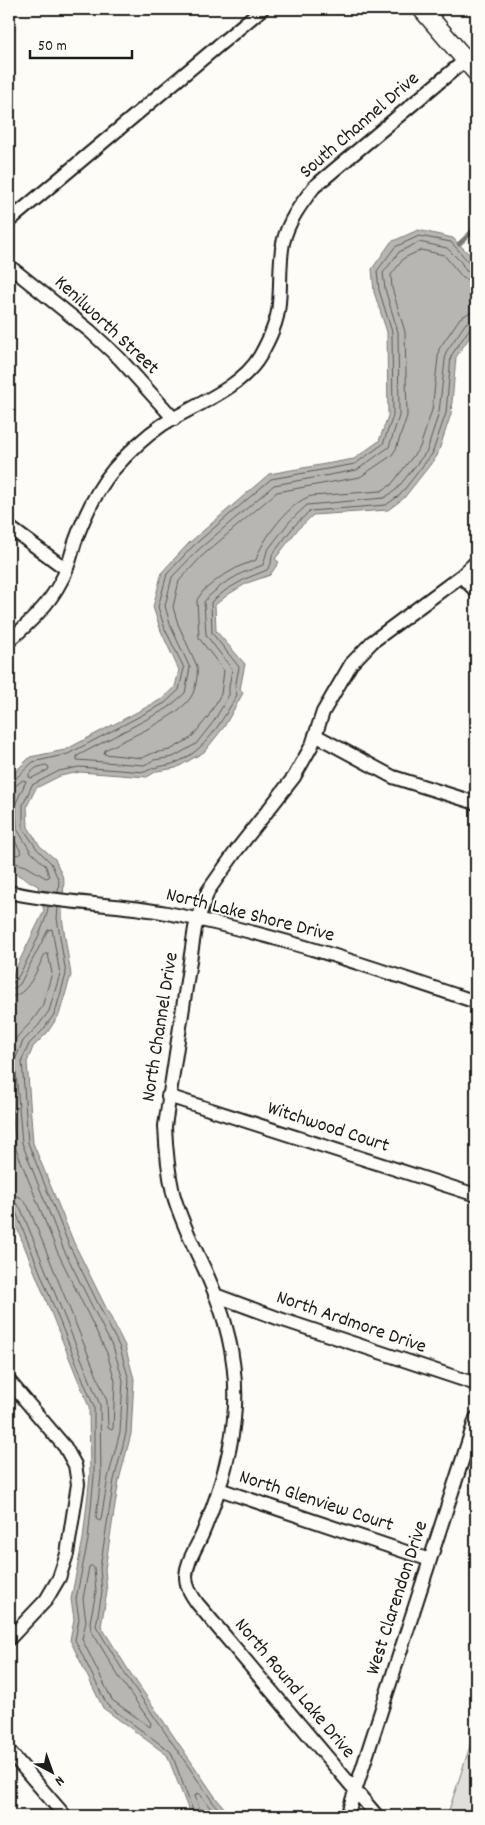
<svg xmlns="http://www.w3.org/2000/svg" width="485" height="1825" font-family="Dekko,sans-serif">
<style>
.green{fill:#e0dfdb;stroke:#7e7e7c}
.water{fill:#b7b6b2;stroke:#797876}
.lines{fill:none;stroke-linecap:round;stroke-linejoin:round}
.shore{stroke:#5a5a58;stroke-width:1}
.stream{stroke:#797876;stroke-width:4.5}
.street-casing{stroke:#1c1c1c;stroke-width:16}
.secondary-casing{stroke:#1c1c1c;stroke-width:21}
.street{stroke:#fdfcf7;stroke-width:12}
.secondary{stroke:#fdfcf7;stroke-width:18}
.labels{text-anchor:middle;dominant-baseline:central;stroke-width:4;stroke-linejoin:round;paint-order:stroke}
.street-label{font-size:20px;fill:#1c1c1c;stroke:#fdfcf7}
</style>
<rect width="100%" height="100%" fill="#fdfcf7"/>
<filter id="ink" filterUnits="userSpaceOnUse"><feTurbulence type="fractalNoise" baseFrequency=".02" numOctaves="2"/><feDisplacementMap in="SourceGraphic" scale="10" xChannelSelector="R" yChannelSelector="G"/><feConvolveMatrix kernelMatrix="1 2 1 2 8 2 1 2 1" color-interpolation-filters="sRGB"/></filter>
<g filter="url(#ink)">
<path class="green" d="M476,1728V1816H447Z"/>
<path class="water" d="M418,230L453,238L471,256L476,267V328L456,357L451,414L437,456L404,498L388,510L313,515L298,529L275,559L279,562L270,575L247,583L229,594L215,605L216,631L245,664L240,689L243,693L224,727L204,752L176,768L157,771L147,777L80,772L60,776L36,788L27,806L28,827L40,846L55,859L64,880L62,918L71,975L59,1015L47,1033L33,1047L27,1062L33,1143L74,1243L125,1346L134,1379L131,1434L119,1480L105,1569L107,1592L101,1626L129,1671L216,1798L231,1816H191L167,1755L103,1708L70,1640L74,1619L71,1599L83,1539L90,1475L89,1407L9,1208V982L44,911L38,886L9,870V778L30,757L65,750L162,699L175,687L179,670L161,631L153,607L162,572L189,543L269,474L354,459L379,441L388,416L387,332L374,292L372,269L391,242Z"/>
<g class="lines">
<path class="shore" d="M476,274L466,271L461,262L447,248L419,242L399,252L383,273L385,289L398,332L399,416L389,447L357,470L274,485L197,551L172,577L165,606L171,627L190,668L185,693L168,708L77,756V760L144,765L154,760L173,757L196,744L214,721L229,695V687L232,669L206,635L204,602L208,597L223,584L242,573L263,565L267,551L289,522L307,505L384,498L396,490L427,451L439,412L446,352L466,323L471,320L476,319
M476,282L470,281L463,278L444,255L421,250L404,258L391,275L392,288L405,332L407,416L396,449L391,456L360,477L277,492L202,556L179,581L173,607L178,624L197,666C198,675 196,689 191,697C178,718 127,738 105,750L104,754L142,758L153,753L170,750L191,738L208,717L221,694L224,671L199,638L197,600L203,591L219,578L238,567L256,560C261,541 291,500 312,496L381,491L391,485L420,447L432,410L439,349L460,318L469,313L476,312
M46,765L49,767L48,770L32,778L29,777V774L36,768Z
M9,781L14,780L33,762L68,754L165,703L179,690L184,668L165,629L158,607L167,574L193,546L271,479L355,464L383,444L393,416L392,332L379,290L377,271L395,247L419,236L451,242L466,259L471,266L476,268
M9,787L15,786L23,780L26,781L16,803L17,829L31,852L46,866L49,877L46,878L26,866L9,861
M9,817L10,833L22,853L19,855L9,853
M58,893L59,881L51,863L37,849L23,828V805L32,785L59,771L79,767L145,772C157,765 165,767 175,763C206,751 221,722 237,695L235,688L239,667L212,633L211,602L226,590L245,579L267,570L271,564L272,555L294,526L310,511L386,505L400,495L432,454L446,413L451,356L470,328L476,326
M58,908L57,918L66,974L55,1013L43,1030L29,1044L22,1060L28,1143L69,1245L120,1348L129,1380L126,1433L114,1480L100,1568L102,1592L96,1626L125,1674L212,1801L224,1816
M9,983C13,983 13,983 16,980C23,970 50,916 48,906
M9,989L15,988L20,984L48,930L52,929L60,974L49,1011L38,1026L23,1041L15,1060L22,1143L63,1248L114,1350L123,1380L120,1432L108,1478L101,1519L100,1521L96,1519L101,1476L100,1405L21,1209L17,1204L9,1202
M9,997C29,996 36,970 45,954H48L52,973L42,1007L32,1021L17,1037L9,1056
M9,1074L16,1149L57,1251L107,1353L115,1381L113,1428L112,1430L108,1428L107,1401L28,1206L20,1197L9,1194
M9,1208L13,1209L16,1212L94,1407V1476L88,1540L76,1599L79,1619L75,1640L107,1705L171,1752L195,1816
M92,1566L94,1568L96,1592L90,1622L91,1630L119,1677L151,1723L150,1727L112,1700L82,1639L86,1621L83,1599L89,1567Z
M202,1816L195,1796L197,1793L200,1794L216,1816"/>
<path class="stream" d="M459,244L476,228"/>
<g class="street-casing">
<path id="street" d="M9,221L262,9
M9,266L90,331L119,358L174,419
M9,527L66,569
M461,576L476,591
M9,641C28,624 49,605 61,581C68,570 71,555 75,542C84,517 97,489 114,469C128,453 144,437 162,425C192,406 241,389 260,356C269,340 278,322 279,303C281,283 279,263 283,243C288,221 301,204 314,187L476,51
M315,735L393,777L476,803
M9,892C61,904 115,903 167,913C272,933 375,968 476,1002
M168,1096L476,1195
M215,1295L280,1319L476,1384
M9,1381L65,1447L75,1465L78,1484L67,1554L59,1578L46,1600L9,1639
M219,1489L430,1560
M9,1751L65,1816
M347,1816L476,1418
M377,1816L197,1603C191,1594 186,1587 186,1576C187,1559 198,1546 204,1530C220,1491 233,1448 235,1406C237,1362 226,1317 208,1277C196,1250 181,1223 173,1193C168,1171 166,1149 165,1126L195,928L208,891L236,851L294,777L312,745L323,712L351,664L372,642L461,576L476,562"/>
</g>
<g class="secondary-casing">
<path id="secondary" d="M422,9L476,72"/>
</g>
<use href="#street" class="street"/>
<use href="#secondary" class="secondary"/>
</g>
</g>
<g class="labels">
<g class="street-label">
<text transform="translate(360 126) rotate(-41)">South Channel Drive</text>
<text transform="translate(106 326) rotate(43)">Kenilworth Street</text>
<text transform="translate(250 916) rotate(14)">North Lake Shore Drive</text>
<text transform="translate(161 1027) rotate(-81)">North Channel Drive</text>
<text transform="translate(328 1128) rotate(18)">Witchwood Court</text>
<text transform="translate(351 1323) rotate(19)">North Ardmore Drive</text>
<text transform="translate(316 1502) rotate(18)">North Glenview Court</text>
<text transform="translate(398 1598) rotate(-72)">West Clarendon Drive</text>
<text transform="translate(294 1689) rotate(50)">North Round Lake Drive</text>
</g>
</g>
<rect width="485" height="1825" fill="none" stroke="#fdfcf7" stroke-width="30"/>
<rect x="15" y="15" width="455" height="1795" fill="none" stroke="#1c1c1c" stroke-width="2" filter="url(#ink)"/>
<g transform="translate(52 1772) rotate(139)" stroke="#fdfcf7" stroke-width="4" paint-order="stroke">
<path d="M0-4L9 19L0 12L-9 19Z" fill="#1c1c1c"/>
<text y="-8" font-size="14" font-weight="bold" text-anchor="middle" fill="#1c1c1c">N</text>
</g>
<path d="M30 50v8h102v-8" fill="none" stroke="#1c1c1c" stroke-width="2.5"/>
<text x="38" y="50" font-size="15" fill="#1c1c1c" stroke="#fdfcf7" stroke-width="4" paint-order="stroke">50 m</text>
</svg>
